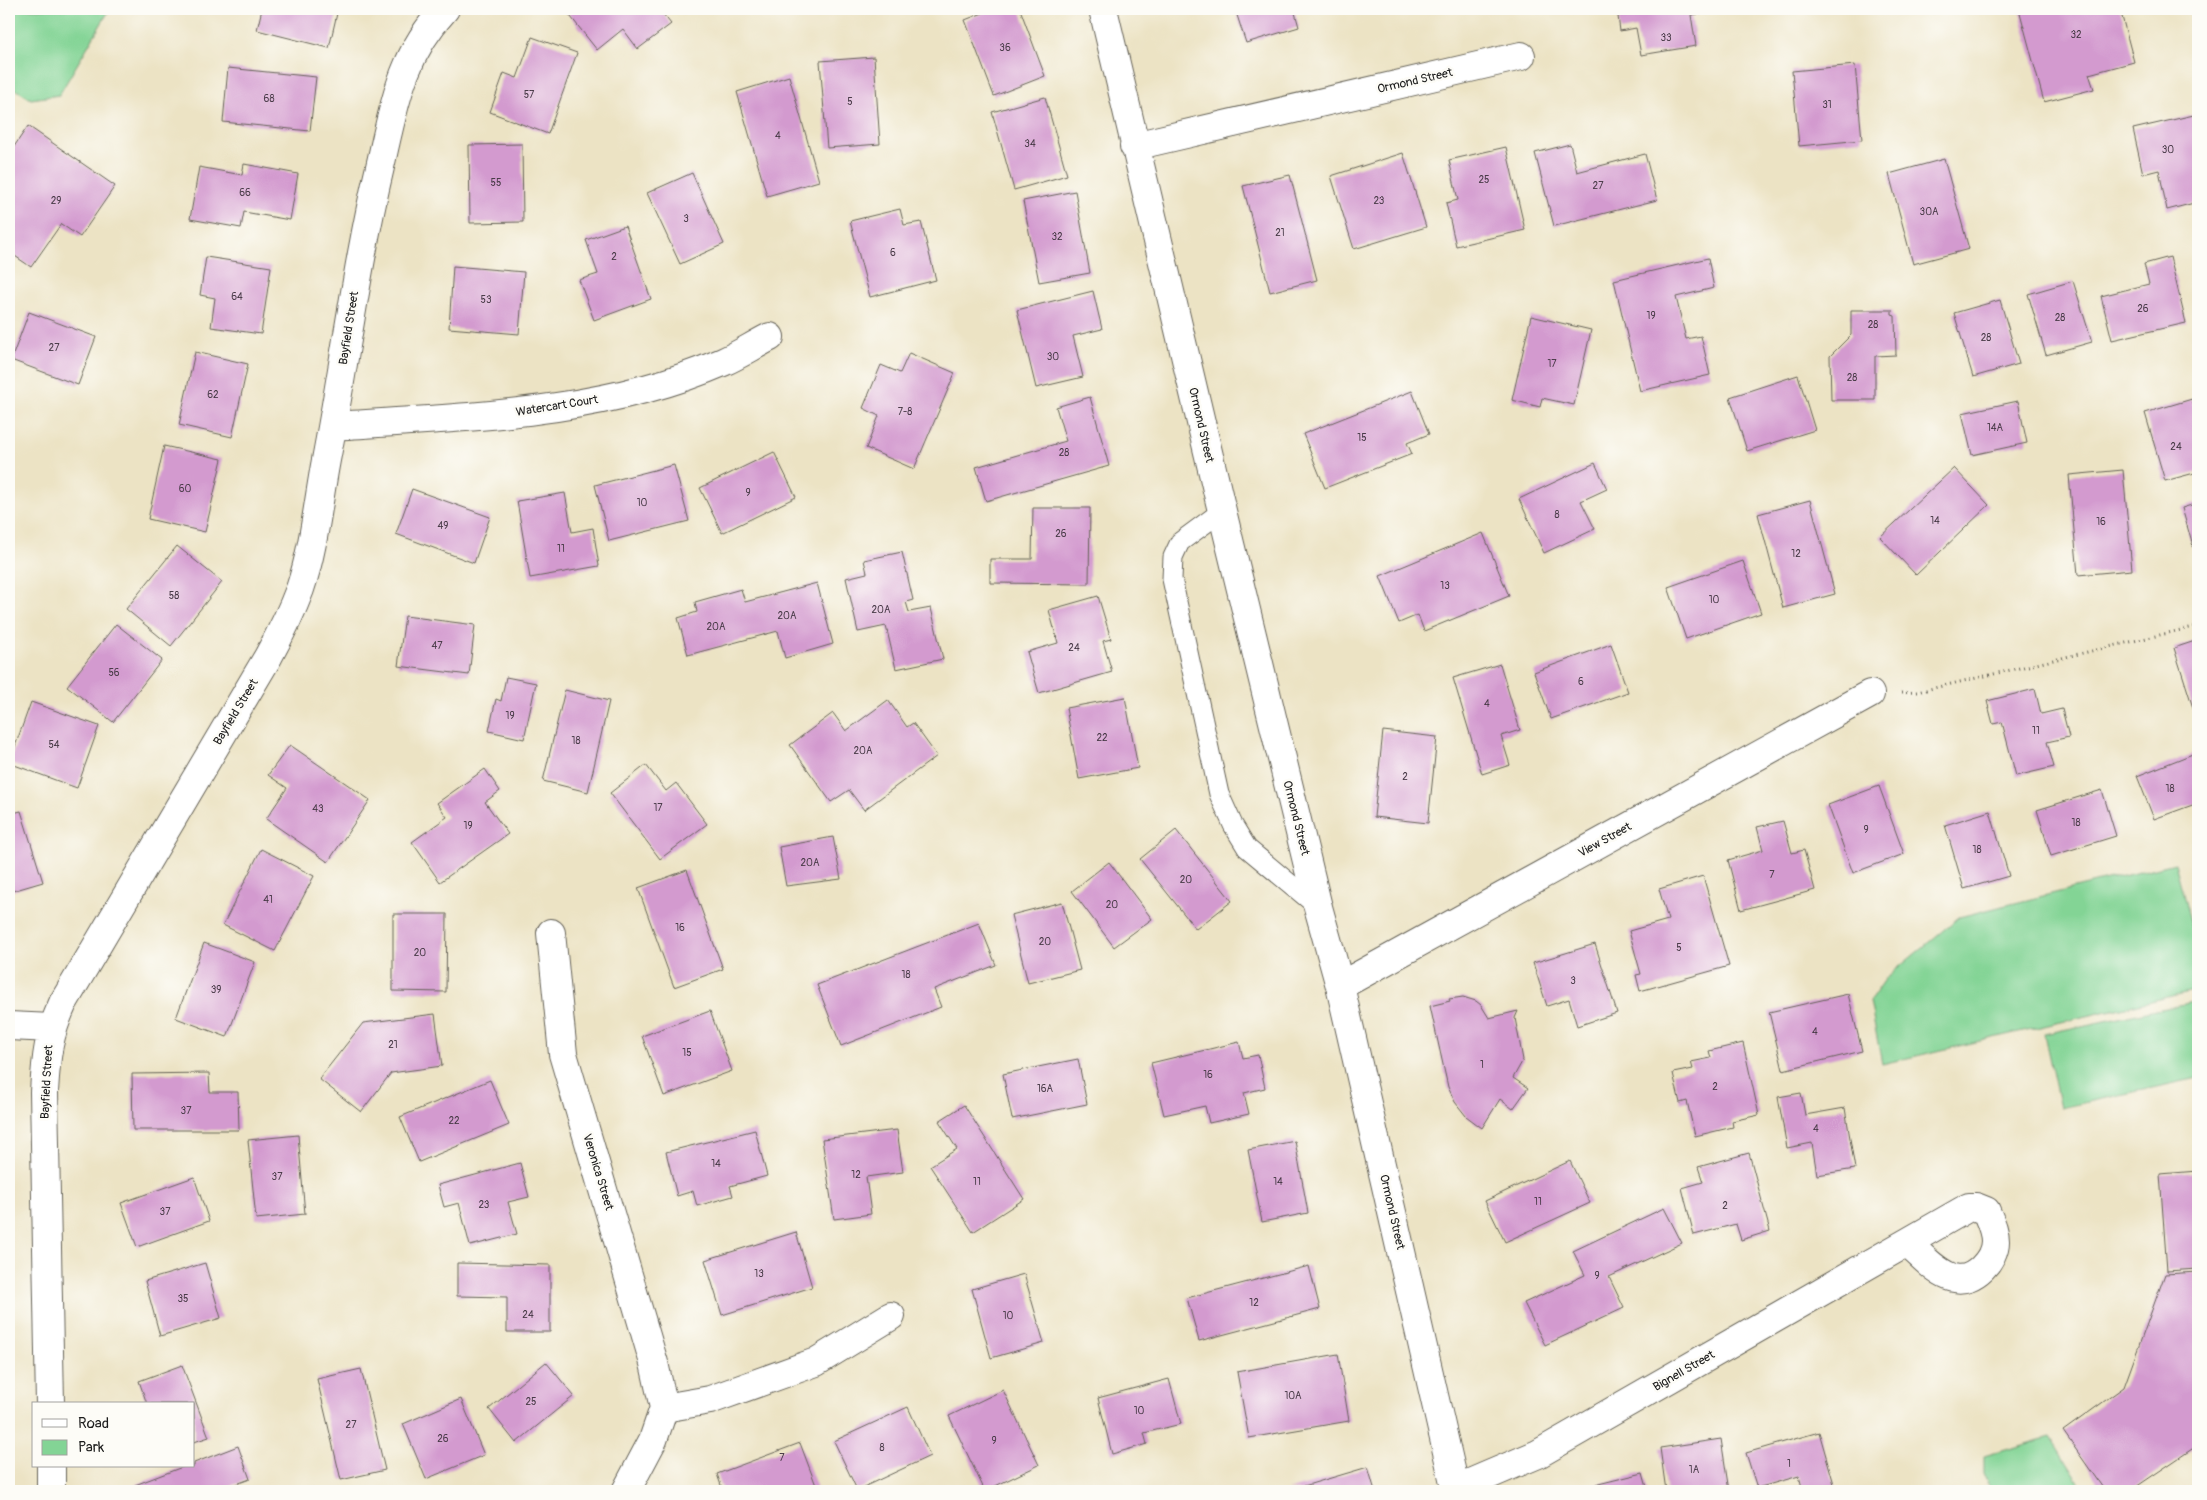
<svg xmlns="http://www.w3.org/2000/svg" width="2207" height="1500" font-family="Pangolin,sans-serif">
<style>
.green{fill:#83d495;stroke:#507858}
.building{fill:#d39acf}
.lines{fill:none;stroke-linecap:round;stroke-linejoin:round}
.service-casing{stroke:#656257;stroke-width:21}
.minor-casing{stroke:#656257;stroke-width:30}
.path{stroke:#656257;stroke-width:3;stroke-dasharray:1 4;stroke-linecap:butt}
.service{stroke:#fff;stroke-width:19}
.minor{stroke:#fff;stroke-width:28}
.labels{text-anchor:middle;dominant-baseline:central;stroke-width:5;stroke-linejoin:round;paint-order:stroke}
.number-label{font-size:10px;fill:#4a3c49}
.street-label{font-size:12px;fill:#1c1c1c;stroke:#fdfcf7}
</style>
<rect width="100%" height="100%" fill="#fdfcf7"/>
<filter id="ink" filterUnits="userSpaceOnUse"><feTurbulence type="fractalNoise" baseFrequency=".02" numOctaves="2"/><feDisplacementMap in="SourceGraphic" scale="10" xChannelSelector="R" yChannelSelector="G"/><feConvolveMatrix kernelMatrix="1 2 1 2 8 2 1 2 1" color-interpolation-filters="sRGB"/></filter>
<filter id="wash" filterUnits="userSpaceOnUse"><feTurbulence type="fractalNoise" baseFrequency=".0096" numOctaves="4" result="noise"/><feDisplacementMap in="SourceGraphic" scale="20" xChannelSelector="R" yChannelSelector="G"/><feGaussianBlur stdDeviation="1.12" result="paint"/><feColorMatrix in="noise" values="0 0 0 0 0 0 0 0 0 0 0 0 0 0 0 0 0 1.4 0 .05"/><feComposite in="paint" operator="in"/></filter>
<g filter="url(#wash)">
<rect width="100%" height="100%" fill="#ece3c4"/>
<path class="green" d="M9,9H110L59,95L31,99L9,85Z
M2175,863L2198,952V990L1882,1064L1870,1001L1886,978L1959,917Z
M2198,1001V1078L2060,1108L2044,1034Z
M2050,1437L2083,1490L1992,1491L1984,1474V1456Z"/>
<g id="blocks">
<path class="building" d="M262,9H338L329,48L257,30Z
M571,9H659L671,24L638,49L623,29L597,50L567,12Z
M993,9H1020L1045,76L994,96L965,20Z
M1235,9H1294L1299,27L1246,43Z
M1617,9H1704L1705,13L1691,15L1696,46L1641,55L1636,28L1620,31Z
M2019,9H2120L2134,62L2089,74L2094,89L2044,102Z
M532,37L577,53L548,134L490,112L504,73L517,78Z
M874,57L880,144L827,148L820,61Z
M1855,65L1862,140L1799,146L1792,71Z
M228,68L316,77L310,131L223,122Z
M789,76L819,181L767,196L737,92Z
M1045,97L1067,175L1014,190L992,112Z
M2198,114V202L2167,210L2159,170L2143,174L2133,129Z
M28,126L115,186L80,237L61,224L31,267L9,252V154Z
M522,144L523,222L470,223L469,145Z
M1570,144L1577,172L1645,154L1657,200L1554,226L1535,153Z
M1506,147L1525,230L1456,246L1446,203L1458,200L1449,160Z
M1403,153L1426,227L1354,249L1331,176Z
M1944,159L1969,249L1913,264L1889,174Z
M244,164L298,174L290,220L244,212L241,228L190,219L199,167L242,175Z
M692,173L724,244L680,264L647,193Z
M1290,175L1317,280L1270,292L1243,186Z
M1075,191L1090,273L1039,282L1023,201Z
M900,209L904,225L921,222L936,280L870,297L850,221Z
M625,226L651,299L594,320L579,280L598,274L586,240Z
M206,257L271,267L261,334L211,327L215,298L200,295Z
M2170,257L2186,323L2112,340L2101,296L2149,284L2144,264Z
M1708,258L1714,288L1676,297L1686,339L1701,336L1710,375L1640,391L1614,280Z
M453,266L524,272L519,334L449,328Z
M2073,281L2092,342L2046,355L2028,294Z
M1093,291L1102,329L1073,336L1083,377L1036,388L1017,310Z
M2000,300L2019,364L1973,377L1954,313Z
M1851,310H1892V315L1895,316L1896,355L1875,356V400H1831L1830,356L1851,335Z
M29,312L96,337L78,385L11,360Z
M1531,316L1591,330L1574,405L1542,398L1540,407L1512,400Z
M195,352L248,364L232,437L179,425Z
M909,353L955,373L914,469L866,448L879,416L863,408L881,365L900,373Z
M1798,375L1815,430L1747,451L1730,397Z
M1412,391L1429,434L1407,443L1412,454L1325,488L1303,434Z
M1090,397L1109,466L986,501L976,467L1066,441L1056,407Z
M2192,399L2198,422V472L2165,481L2145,413Z
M2018,401L2027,443L1972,455L1962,413Z
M164,446L222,459L205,532L148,519Z
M774,452L796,497L722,533L700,488Z
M1595,463L1607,489L1581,501L1595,529L1544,553L1519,499Z
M674,465L689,521L609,541L595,485Z
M1954,468L1989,505L1916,575L1880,537Z
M2123,470L2132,570L2078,575L2069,475Z
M412,489L490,517L474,563L396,534Z
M565,493L572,532L593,528L599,566L530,578L517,501Z
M1810,500L1835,594L1783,608L1758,514Z
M2198,503V564L2182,508Z
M1033,508H1090L1089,584L990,583V559H1032Z
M1483,533L1509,596L1424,631L1418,615L1399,623L1380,576Z
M177,546L222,582L171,646L126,609Z
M902,552L913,600L906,602L909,612L931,608L943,659L896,669L886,626L858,632L846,578L867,573L864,560Z
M1743,561L1761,613L1686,639L1668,587Z
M817,583L833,644L785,658L778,631L688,655L678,618L697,612L695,602L741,589L745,602Z
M1098,596L1111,639L1103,641L1112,672L1039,693L1027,652L1058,643L1049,610Z
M405,616L475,625L469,675L398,666Z
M116,624L162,660L113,722L67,686Z
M2198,640V709L2194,711L2174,648Z
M1611,644L1628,692L1551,719L1534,672Z
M1500,664L1520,730L1501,736L1510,765L1482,774L1453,678Z
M506,677L536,683L524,739L489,731L496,699L501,701Z
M2035,689L2041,714L2062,709L2069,737L2047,742L2054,767L2016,776L2002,722L1993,724L1987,701Z
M565,690L609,701L588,792L543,781Z
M1125,697L1138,768L1079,779L1066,708Z
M888,700L907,727L913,723L937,756L864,810L849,790L831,802L790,745L833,713L846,731Z
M31,702L99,726L77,788L9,763Z
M1383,731L1437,737L1428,823L1374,817Z
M290,745L370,800L328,862L266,819L287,788L268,775Z
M2195,753L2198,761V803L2154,819L2137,776Z
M646,765L666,791L676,783L707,824L660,859L610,793Z
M485,769L500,791L485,802L508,834L440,882L412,842L447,817L437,803Z
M1879,786L1904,854L1853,873L1828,805Z
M2102,790L2116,836L2051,856L2037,810Z
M21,811L43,882L9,892V814Z
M1990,811L2009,876L1964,889L1945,825Z
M1783,821L1792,853L1804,850L1815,890L1741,910L1728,860L1763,850L1757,827Z
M1176,830L1232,901L1196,929L1140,859Z
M833,837L841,879L786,886L779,847Z
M261,849L314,876L275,951L223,925Z
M1109,862L1152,919L1114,947L1072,891Z
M687,870L723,969L674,987L638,888Z
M1703,876L1729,966L1640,991L1636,975L1641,974L1629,931L1668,920L1659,889Z
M1062,902L1080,970L1028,983L1011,915Z
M393,914H447L446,992L393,991Z
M979,923L996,965L934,989L941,1007L841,1046L817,985Z
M204,943L255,962L227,1037L176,1018Z
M1595,944L1617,1013L1577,1026L1569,999L1547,1006L1533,963Z
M1848,994L1862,1051L1783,1070L1769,1012Z
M1463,997L1476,1001L1481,1005L1489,1018L1518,1011L1515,1018L1523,1060L1513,1078L1528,1088L1513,1109L1500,1099L1482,1128L1466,1116L1455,1102L1448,1087L1430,1006L1450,1001L1449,999Z
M710,1011L732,1071L664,1096L642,1036Z
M435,1014L442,1066L391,1073L361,1112L319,1079L363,1023Z
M1239,1042L1243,1058L1258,1055L1265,1088L1244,1093L1249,1114L1209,1123L1205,1106L1164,1115L1151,1063Z
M1743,1043L1759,1115L1732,1121L1733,1127L1695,1136L1687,1101L1680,1103L1673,1073L1693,1069L1691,1062L1711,1058L1709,1051Z
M1078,1059L1087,1104L1012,1119L1003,1074Z
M209,1073L210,1092H238L239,1130H133L132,1074Z
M490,1080L509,1125L419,1162L400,1117Z
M1801,1093L1805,1115L1845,1108L1855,1169L1817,1175L1812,1143L1787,1148L1778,1097Z
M964,1105L1024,1199L973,1232L930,1166L957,1149L939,1121Z
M755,1130L767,1176L730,1186L733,1196L697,1206L693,1191L677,1196L666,1152Z
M897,1130L903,1172L866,1177L871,1214L834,1219L822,1139Z
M298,1135L305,1214L256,1219L248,1140Z
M1295,1141L1308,1213L1262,1222L1248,1150Z
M1749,1153L1770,1231L1741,1240L1736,1224L1694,1235L1682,1188L1703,1182L1698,1167Z
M1570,1161L1590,1203L1505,1242L1485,1201Z
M520,1163L529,1197L508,1202L517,1234L470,1246L459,1203L444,1207L438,1185Z
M2198,1171V1269L2167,1271L2160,1174Z
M194,1177L209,1221L137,1247L121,1203Z
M1664,1208L1682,1243L1609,1277L1624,1308L1545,1345L1524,1303L1585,1275L1573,1251Z
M796,1232L812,1287L722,1315L705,1260Z
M205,1263L221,1318L160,1336L145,1281Z
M457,1263L550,1265V1332H507V1297L457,1296Z
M1309,1266L1320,1309L1199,1341L1187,1298Z
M2198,1272V1445L2130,1491H2105L2063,1431L2124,1387L2165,1274Z
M1024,1274L1044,1343L991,1358L972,1289Z
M1338,1354L1349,1421L1249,1438L1237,1372Z
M546,1362L574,1396L516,1443L489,1409Z
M182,1365L209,1437L194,1442V1404H147L139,1381Z
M361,1369L385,1470L341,1480L317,1379Z
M1169,1379L1181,1424L1144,1433L1147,1444L1112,1454L1098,1398Z
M1003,1390L1039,1465L985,1491L949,1416Z
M461,1399L484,1455L426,1479L403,1424Z
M908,1407L930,1456L857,1490L834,1441Z
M1819,1432L1836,1491H1803L1799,1476L1757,1488L1746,1453Z
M1721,1439L1729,1491H1666L1660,1448Z
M800,1443L817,1488L807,1491H723L717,1474Z
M238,1446L250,1479L217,1491H137L135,1485L185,1466H194V1463Z
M1368,1467L1375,1491H1287Z
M1643,1473L1648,1491H1570Z"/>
</g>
</g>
<g filter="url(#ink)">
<use href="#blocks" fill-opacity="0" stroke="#656257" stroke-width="1"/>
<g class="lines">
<g class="service-casing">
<path id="service" d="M1222,511L1180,542L1173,557L1172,579L1219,794L1233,825L1247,848L1318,907"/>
</g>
<g class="minor-casing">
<path id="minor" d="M1103,9L1222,511L1318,907L1340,986L1456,1491
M1134,146L1521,56
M333,426C464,417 601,415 723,362C739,355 754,345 770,337
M551,933L563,1054L654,1363L664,1408L653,1440L626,1491
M1340,986L1870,694
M9,1026L52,1028
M50,1404L44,1092C46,1057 48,1036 63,1003L268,657C280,635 291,613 300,589C314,548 318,502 326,460C345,362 357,263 380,167C394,106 401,56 445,9
M664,1408L710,1400L816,1362L891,1316
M51,1466V1491
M1456,1489L1538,1454L1969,1207H1976L1986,1211C1990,1221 1995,1230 1995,1241C1995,1259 1974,1283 1954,1278C1937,1274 1921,1255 1908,1244"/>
</g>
<path class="path" d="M1901,693L1917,692L2198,626"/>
<use href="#service" class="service"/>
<use href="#minor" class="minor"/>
</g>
</g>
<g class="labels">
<g class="number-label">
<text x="2076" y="35">32</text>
<text x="1666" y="38">33</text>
<text x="1005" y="48">36</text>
<text x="529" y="95">57</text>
<text x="269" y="99">68</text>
<text x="850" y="102">5</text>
<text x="1827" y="105">31</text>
<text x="778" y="136">4</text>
<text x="1030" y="144">34</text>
<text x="2168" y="150">30</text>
<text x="1484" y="180">25</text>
<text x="496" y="183">55</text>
<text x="1598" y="186">27</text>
<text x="245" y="193">66</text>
<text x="56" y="201">29</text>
<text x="1379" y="201">23</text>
<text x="1929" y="212">30A</text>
<text x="686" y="219">3</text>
<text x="1280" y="233">21</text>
<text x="1057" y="237">32</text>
<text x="893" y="253">6</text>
<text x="614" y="257">2</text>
<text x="237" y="297">64</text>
<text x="486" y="300">53</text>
<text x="2143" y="309">26</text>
<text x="1651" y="316">19</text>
<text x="2060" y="318">28</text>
<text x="1873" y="325">28</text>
<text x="1986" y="338">28</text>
<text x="54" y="348">27</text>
<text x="1053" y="357">30</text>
<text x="1552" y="364">17</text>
<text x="1852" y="378">28</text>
<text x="213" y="395">62</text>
<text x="905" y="412">7-8</text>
<text x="1995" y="428">14A</text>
<text x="1362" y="438">15</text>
<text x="2176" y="447">24</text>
<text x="1064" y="453">28</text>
<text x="185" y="489">60</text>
<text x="748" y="493">9</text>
<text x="642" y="503">10</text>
<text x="1557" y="515">8</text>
<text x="1935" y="521">14</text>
<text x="2101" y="522">16</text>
<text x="443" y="526">49</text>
<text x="1061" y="534">26</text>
<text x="561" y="549">11</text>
<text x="1796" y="554">12</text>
<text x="1445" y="586">13</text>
<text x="174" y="596">58</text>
<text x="1714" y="600">10</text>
<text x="881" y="610">20A</text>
<text x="787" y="616">20A</text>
<text x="716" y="627">20A</text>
<text x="437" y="646">47</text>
<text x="1074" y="648">24</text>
<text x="114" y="673">56</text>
<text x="1581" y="682">6</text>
<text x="1487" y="704">4</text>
<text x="510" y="716">19</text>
<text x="2036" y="731">11</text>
<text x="1102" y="738">22</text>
<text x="576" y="741">18</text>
<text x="54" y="745">54</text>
<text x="863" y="751">20A</text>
<text x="1405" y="777">2</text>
<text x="2170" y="789">18</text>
<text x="658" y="808">17</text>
<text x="318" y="809">43</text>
<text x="2076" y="823">18</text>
<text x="468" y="826">19</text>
<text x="1866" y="830">9</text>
<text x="1977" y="850">18</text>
<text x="810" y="863">20A</text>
<text x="1772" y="875">7</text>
<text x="1186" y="880">20</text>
<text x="268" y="900">41</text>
<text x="1112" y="905">20</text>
<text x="680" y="928">16</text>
<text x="1045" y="942">20</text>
<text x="1679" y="948">5</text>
<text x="420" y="953">20</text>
<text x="906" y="975">18</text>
<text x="1573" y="981">3</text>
<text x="216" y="990">39</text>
<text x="1815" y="1032">4</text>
<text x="393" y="1045">21</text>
<text x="687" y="1053">15</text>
<text x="1482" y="1065">1</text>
<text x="1208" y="1075">16</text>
<text x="1715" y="1087">2</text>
<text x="1045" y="1089">16A</text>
<text x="186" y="1111">37</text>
<text x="454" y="1121">22</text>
<text x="1816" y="1129">4</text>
<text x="716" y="1164">14</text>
<text x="856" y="1175">12</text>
<text x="277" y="1177">37</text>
<text x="977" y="1182">11</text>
<text x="1278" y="1182">14</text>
<text x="1538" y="1202">11</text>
<text x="484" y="1205">23</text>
<text x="1725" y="1206">2</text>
<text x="165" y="1212">37</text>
<text x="759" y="1274">13</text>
<text x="1597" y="1276">9</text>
<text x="183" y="1299">35</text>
<text x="1254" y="1303">12</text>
<text x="528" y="1315">24</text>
<text x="1008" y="1316">10</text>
<text x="1293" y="1396">10A</text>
<text x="531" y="1402">25</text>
<text x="1139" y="1411">10</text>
<text x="351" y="1425">27</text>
<text x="443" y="1439">26</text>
<text x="994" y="1441">9</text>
<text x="882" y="1448">8</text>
<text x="782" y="1458">7</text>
<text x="1789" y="1464">1</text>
<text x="1694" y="1470">1A</text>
</g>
<g class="street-label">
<text transform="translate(1415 81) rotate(-13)">Ormond Street</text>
<text transform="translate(349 328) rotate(-81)">Bayfield Street</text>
<text transform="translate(557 406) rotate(-9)">Watercart Court</text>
<text transform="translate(1201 425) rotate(77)">Ormond Street</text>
<text transform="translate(236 712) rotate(-59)">Bayfield Street</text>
<text transform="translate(1296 818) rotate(76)">Ormond Street</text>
<text transform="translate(1605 840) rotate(-29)">View Street</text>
<text transform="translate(47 1082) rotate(-87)">Bayfield Street</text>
<text transform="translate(598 1172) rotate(73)">Veronica Street</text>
<text transform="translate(1392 1212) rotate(77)">Ormond Street</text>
<text transform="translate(1684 1371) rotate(-30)">Bignell Street</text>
</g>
</g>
<rect width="2207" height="1500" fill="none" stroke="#fdfcf7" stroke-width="30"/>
<rect x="32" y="1402" width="162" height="65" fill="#fdfcf7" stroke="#a3a29f"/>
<rect x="42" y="1419" width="25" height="8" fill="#ffffff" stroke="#a3a29f"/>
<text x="78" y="1428" font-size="15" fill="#1c1c1c">Road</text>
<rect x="42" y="1440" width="25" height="15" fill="#83d495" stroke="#a3a29f"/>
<text x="78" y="1452" font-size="15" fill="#1c1c1c">Park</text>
</svg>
